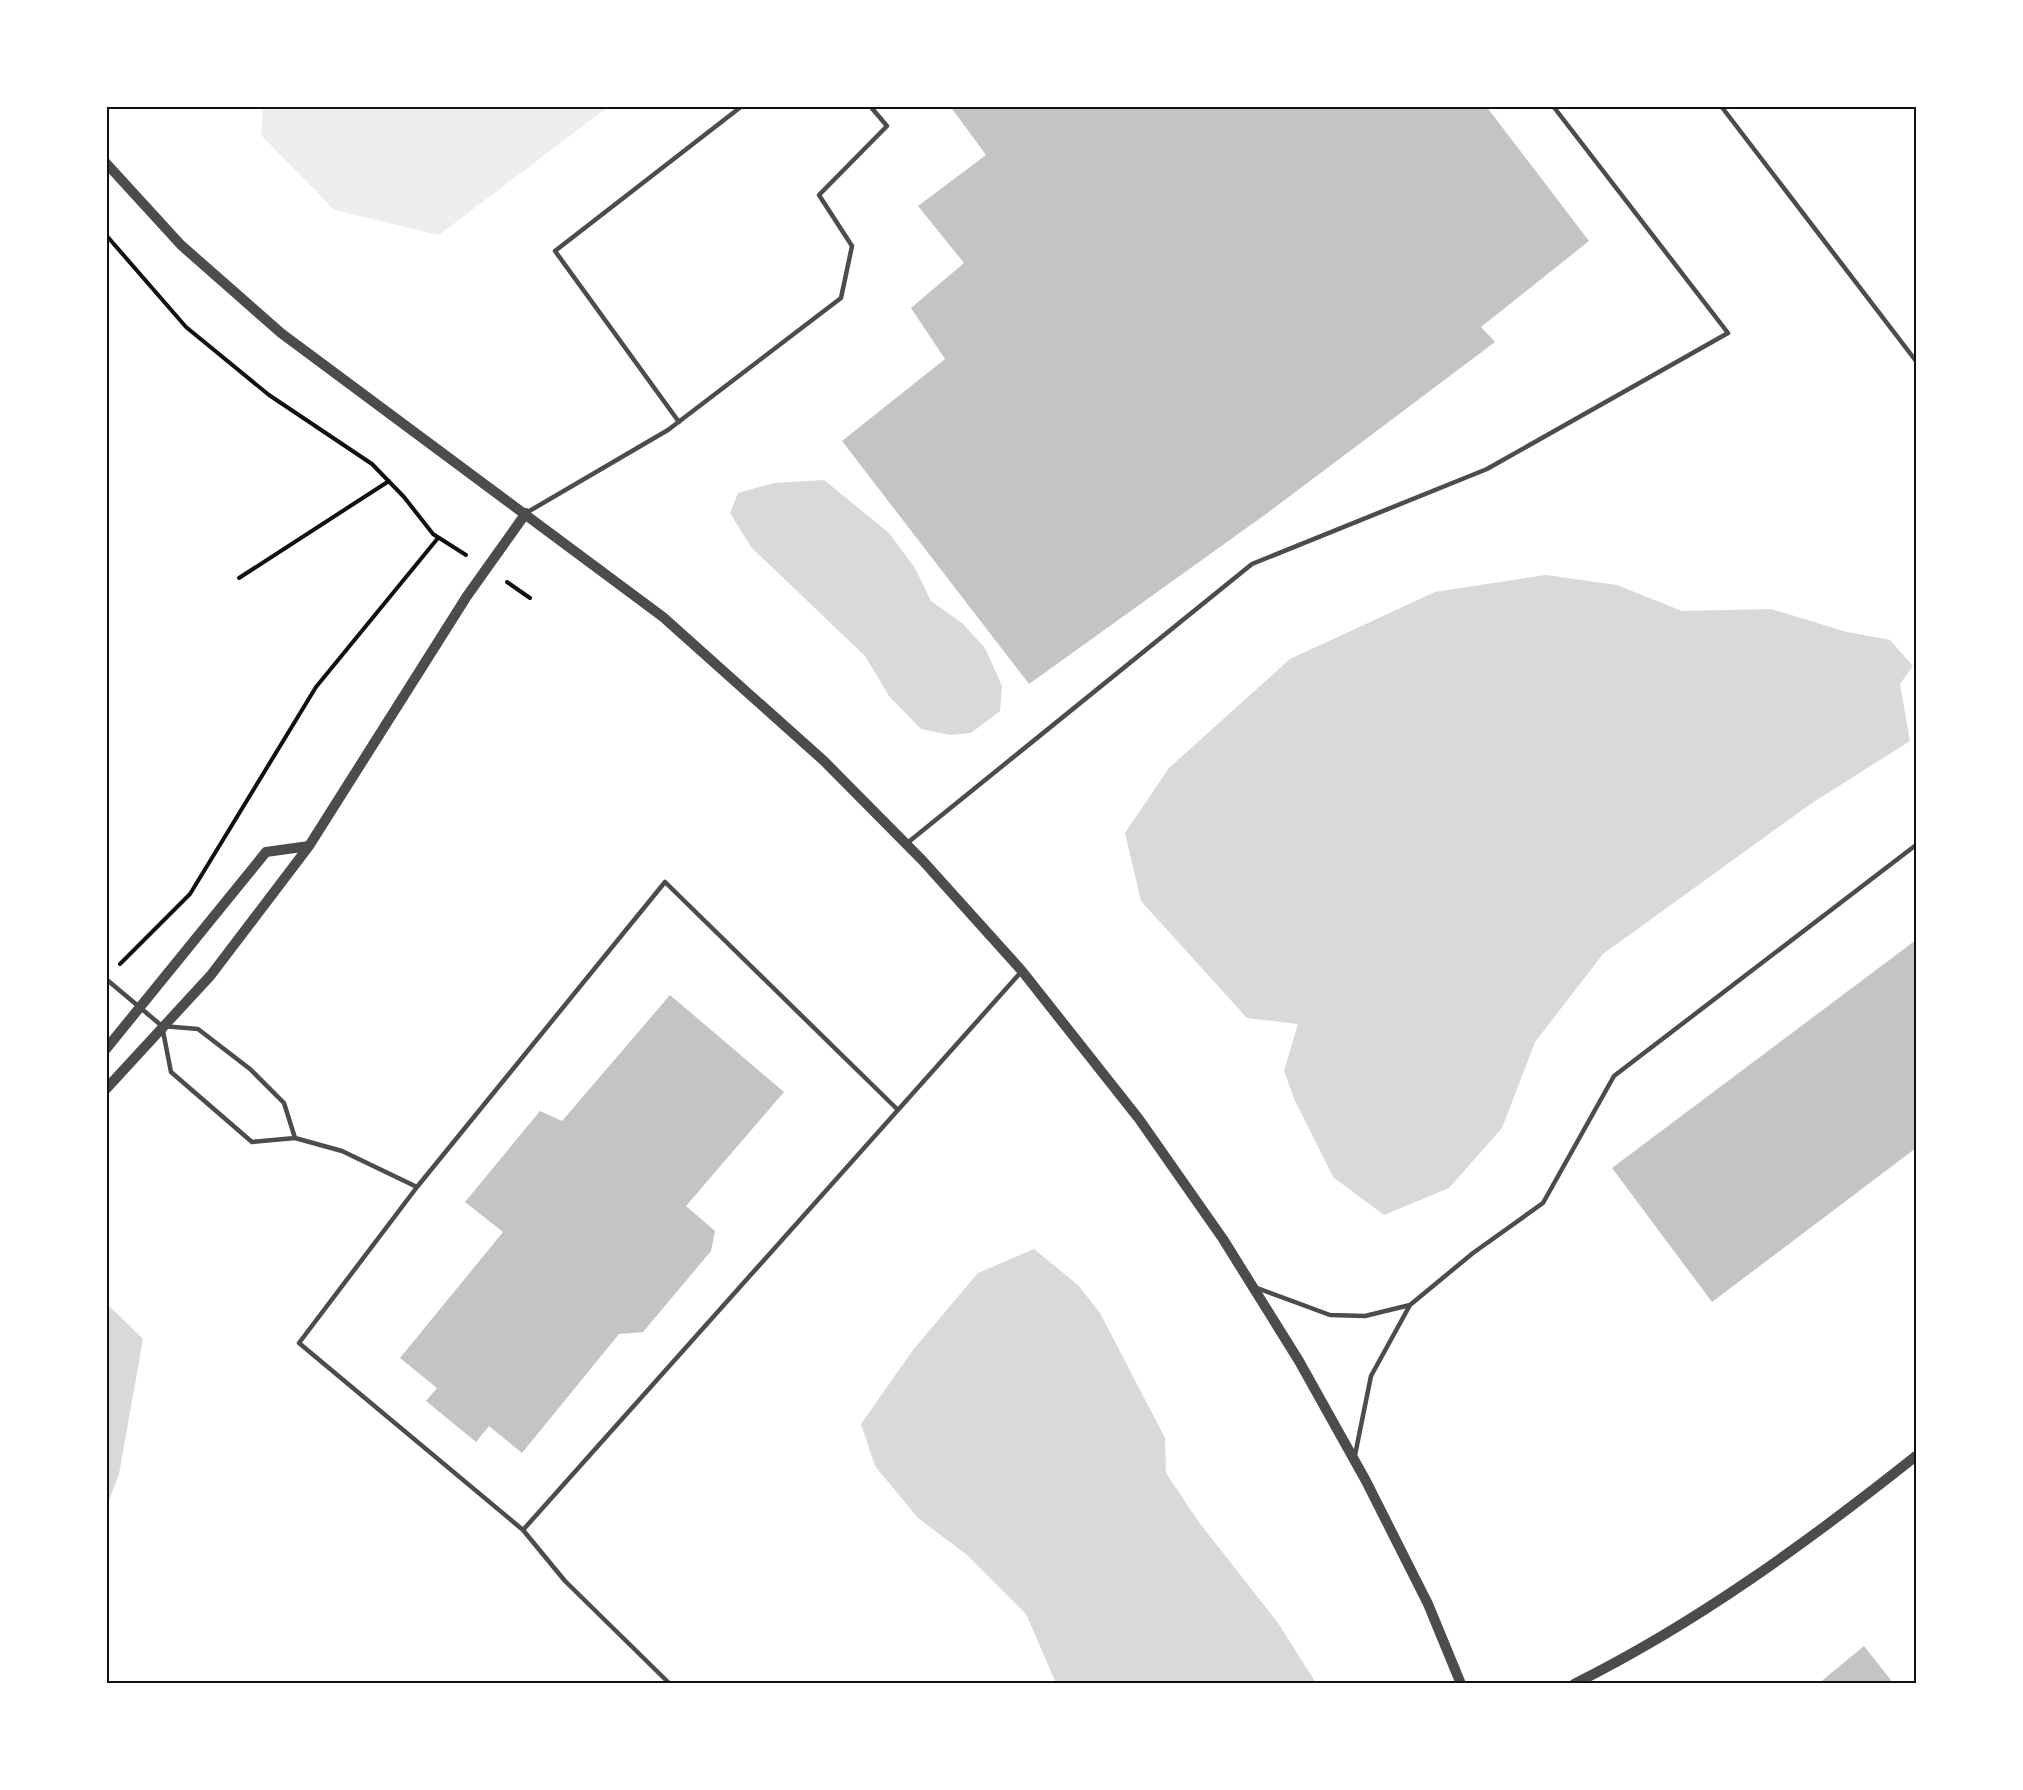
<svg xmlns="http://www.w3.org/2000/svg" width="2023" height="1790" font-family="'Source Sans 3',sans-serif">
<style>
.green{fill:#eee}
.water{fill:#d9d9d9}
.building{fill:#c4c4c4}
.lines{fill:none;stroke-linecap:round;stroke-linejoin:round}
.path{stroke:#111;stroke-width:4}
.service{stroke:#4c4c4c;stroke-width:4.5}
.tertiary{stroke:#4c4c4c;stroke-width:10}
.neatline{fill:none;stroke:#111;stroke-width:2}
</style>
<rect width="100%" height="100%" fill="#fff"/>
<path class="green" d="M263,107V106L608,107L439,235L334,210L261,135Z"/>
<path class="water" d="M824,480L889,533L915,568L931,601L962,623L985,648L1002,686L1000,711L971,733L951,735L921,729L889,696L865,656L751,547L730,513L738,493L774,483Z
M1546,575L1617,585L1682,611L1771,609L1847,632L1890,640L1913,666L1900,684L1910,741L1812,803L1603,954L1535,1042L1502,1128L1449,1188L1384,1215L1333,1177L1295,1101L1284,1071L1298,1024L1247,1018L1141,901L1125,833L1169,768L1290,659L1435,592Z
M1034,1249L1078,1285L1100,1313L1165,1438L1166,1473L1198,1521L1278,1623L1316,1683H1056L1026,1614L967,1555L918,1518L875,1466L861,1424L913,1350L978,1273Z
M106,1303L143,1339L119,1474L107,1506Z"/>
<path class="building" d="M950,106H1486L1589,241L1481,327L1495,342L1266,514L1029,684L842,441L945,359L911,308L964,263L918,206L986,155Z
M1916,940V1148L1712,1302L1612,1168Z
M670,995L784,1092L686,1206L715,1231L711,1251L643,1332L619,1334L522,1453L489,1426L476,1442L426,1401L437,1388L400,1358L503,1232L465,1202L540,1111L562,1121Z
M1864,1646L1894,1684H1818Z"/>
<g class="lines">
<path class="path" d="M106,235L186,327L269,395L372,464L404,497L433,534L466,555
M239,578L389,481
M507,582L530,598
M120,964L190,894L316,687L438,538"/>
<path class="service" d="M1721,106L1916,361
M679,422L555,251L742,106
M526,513L668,430L841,298L852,246L819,195L887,126L870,106
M906,844L1252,564L1487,469L1728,333L1553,106
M106,979L162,1026
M295,1138L284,1103L250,1069L198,1029L162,1026L171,1072L252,1142L295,1138L342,1151L417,1187L299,1343L523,1530L1022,971
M417,1187L665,882L898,1110
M1257,1288L1330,1315L1365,1316L1410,1305
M1355,1455L1371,1376L1410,1305L1473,1253L1543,1203L1614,1076L1916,845
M523,1530L565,1581L670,1684"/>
<path class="tertiary" d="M106,163L181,245L281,333L663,617L824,761L923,861L1022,971L1139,1119L1223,1239L1299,1361L1366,1481L1428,1604L1461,1684
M106,1049L266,852L309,846
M106,1089L211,975L309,846L467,596L526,513
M1574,1684C1697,1623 1809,1541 1916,1456"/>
</g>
<rect width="2023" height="1790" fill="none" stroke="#ffffff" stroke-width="216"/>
<rect x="108" y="108" width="1807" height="1574" class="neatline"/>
</svg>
